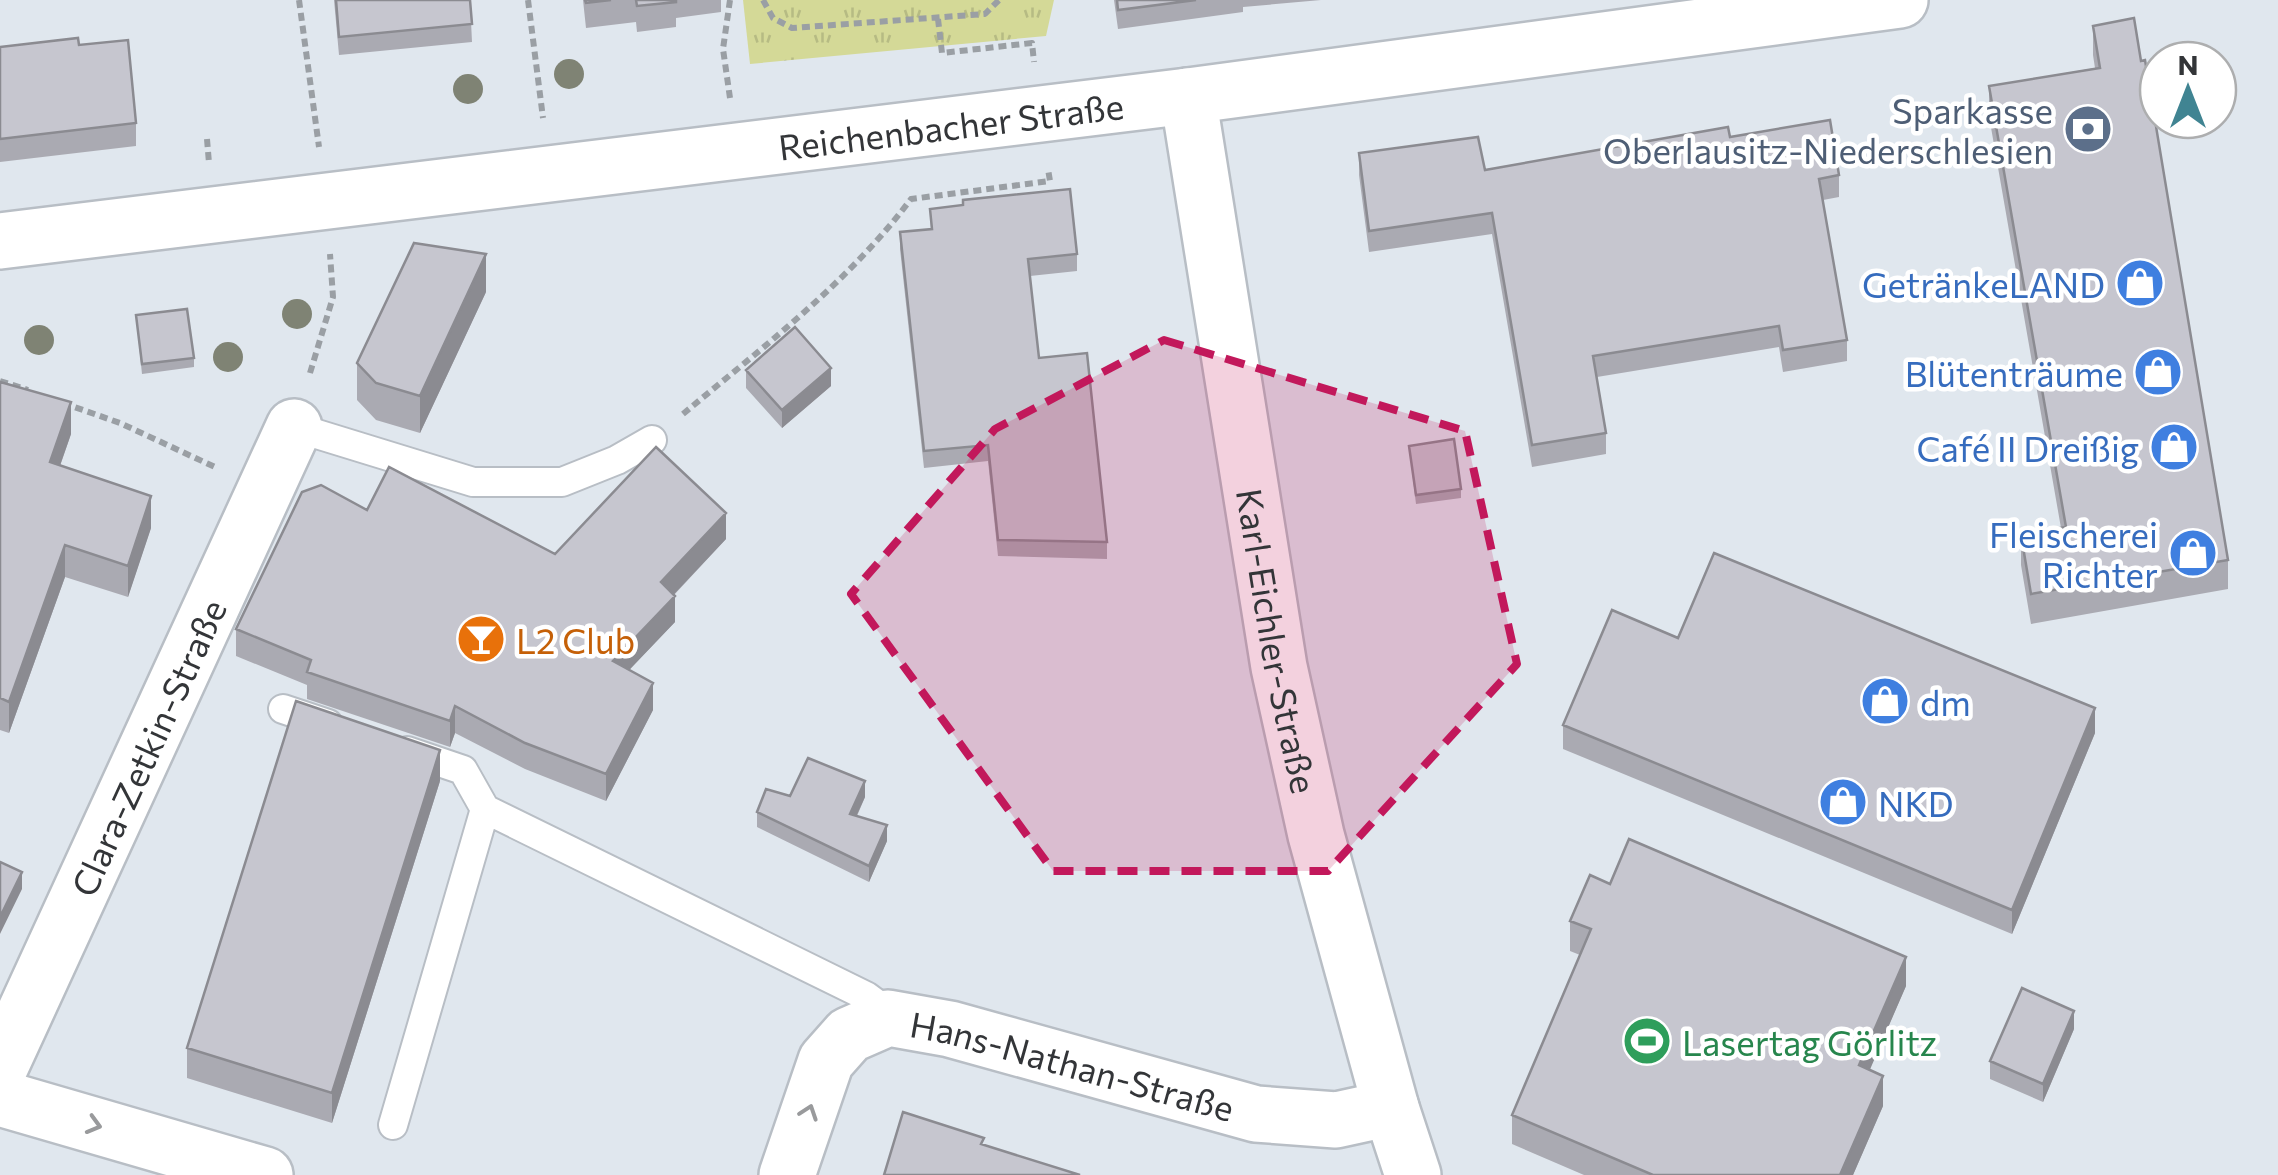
<svg xmlns="http://www.w3.org/2000/svg" width="2278" height="1175" font-family="Commissioner,sans-serif">
<style>
.park{fill:url(#park-tufts)}
.lines{fill:none;stroke-linecap:round;stroke-linejoin:round}
.service-casing{stroke:#b8bec5;stroke-width:32}
.minor-casing{stroke:#b8bec5;stroke-width:60}
.tertiary-casing{stroke:#b8bec5;stroke-width:60}
.path{stroke:#9a9fa4;stroke-width:6;stroke-dasharray:8 5;stroke-linecap:butt}
.service{stroke:#fff;stroke-width:28}
.minor{stroke:#fff;stroke-width:55}
.tertiary{stroke:#fff;stroke-width:55}
.tree{fill:#7f8374}
.wall{fill:#aaaab2}
.shaded-wall{fill:#8b8b91}
.building{fill:#c6c6cf;stroke:#8b8b91;stroke-width:2.5}
.oneway{stroke:#999a9c}
.marked{fill:#c2185b;fill-opacity:0.2;stroke:#c2185b;stroke-width:8;stroke-dasharray:20 12;stroke-linejoin:round}
.labels{text-anchor:middle;dominant-baseline:central;stroke-width:9;stroke-linejoin:round;paint-order:stroke}
.service-label{font-size:35px;fill:#4e5e75;stroke:#fff;text-anchor:end}
.street-label{font-size:35px;fill:#333538;stroke:#fff}
.shop-label{font-size:35px;fill:#366cbe;stroke:#fff;text-anchor:end}
.food-label{font-size:35px;fill:#c56008;stroke:#fff;text-anchor:start}
.leisure-label{font-size:35px;fill:#27864d;stroke:#fff;text-anchor:start}
</style>
<defs>
<pattern id="park-tufts" width="24" height="20" patternUnits="userSpaceOnUse" patternTransform="scale(2.5)"><rect width="24" height="20" fill="#d4d997"/><path d="M3 7l-1-3M5 7V3M7 7l1-3M15 17l-1-3M17 17v-4M19 17l1-3" fill="none" stroke="#b6bb83"/></pattern>
</defs>
<rect width="100%" height="100%" fill="#e0e7ee"/>
<path class="park" d="M743,0H1054L1046,36L750,64Z"/>
<g class="lines">
<g class="service-casing">
<path id="service" d="M294,427L473,482H562L617,460L652,440
M283,709L328,724
M485,809L866,996L885,1010L888,1018
M393,1125L485,809L463,770L407,751"/>
</g>
<g class="minor-casing">
<g id="minor">
<path id="s1" d="M1188,96L1279,667L1316,835L1391,1108L1413,1175"/>
<path id="s2" d="M0,1067L294,427"/>
<path d="M0,1098L265,1175"/>
<path id="s3" d="M787,1175L826,1061L849,1035L888,1018L950,1029L1256,1114L1336,1120L1391,1108"/>
</g>
</g>
<g class="tertiary-casing">
<g id="tertiary">
<path id="s4" d="M0,241L1188,96L1900,0"/>
</g>
</g>
<path class="path" d="M299,0L319,147
M528,0L543,118
M730,0L723,49L730,98
M763,0L773,18L792,28L985,14L999,0
M938,19L942,53L1032,43L1034,62
M207,139L209,163
M310,373L333,297L330,254
M0,381L28,390
M63,403L120,423L217,468
M683,414C763,347 848,283 911,199L1050,181L1048,169"/>
<use href="#service" class="service"/>
<use href="#minor" class="minor"/>
<use href="#tertiary" class="tertiary"/>
</g>
<g class="tree">
<circle cx="569" cy="74" r="15"/>
<circle cx="468" cy="89" r="15"/>
<circle cx="297" cy="314" r="15"/>
<circle cx="39" cy="340" r="15"/>
<circle cx="228" cy="357" r="15"/>
</g>
<path class="wall" d="M334,0H470L472,42L339,55Z
M583,0H721V12L676,18V27L637,32L636,22L586,28Z
M1114,0H1321L1243,7V12L1118,29Z
M2093,26L2228,560V589L2031,624L2021,565V535L2061,528L1989,116V86L2095,68L2093,55Z
M79,45L136,123V146L0,162V47Z
M1730,137L1839,175V197L1823,200L1847,340V361L1783,372L1779,347L1597,377L1606,433V454L1532,467L1492,234L1369,252L1359,175V153L1485,170Z
M930,209L1077,254V271L1030,276L1039,358L1107,542V559L998,556L988,461L924,468L900,249V232L931,229Z
M486,292L420,433L376,420L357,400V363Z
M136,315L194,358V367L142,374Z
M746,370L831,386L782,428L746,388Z
M0,382L71,434L60,466L151,528L128,597L65,577L9,733L0,730Z
M1409,446L1461,489V498L1416,504Z
M367,510L555,554L726,539L674,595L675,622L629,670L653,710L606,801L525,769L455,733L450,747L307,699V685L236,656V629Z
M1678,638L2095,733L2012,934L1563,749V725Z
M440,781L332,1123L187,1078V1048Z
M790,796L865,797L857,816L887,841L869,882L757,827V812Z
M1610,884L1906,986L1869,1070L1883,1106L1853,1175H1584L1512,1144V1115L1580,955L1570,951V921Z
M2074,1029L2043,1102L1990,1079V1061Z"/>
<path class="shaded-wall" d="M486,254V292L420,433V396Z
M831,368V386L782,428V410Z
M71,402V434L50,494V462Z
M151,496V528L128,597V566Z
M726,513V539L661,608V582Z
M65,545V577L9,733V702Z
M675,596V622L613,687V661Z
M653,683V710L606,801V774Z
M455,706V733L450,747V721Z
M2095,708V733L2012,934V910Z
M440,750V781L332,1123V1093Z
M865,781V797L850,830V814Z
M887,825V841L869,882V866Z
M22,872V889L0,934V917Z
M1906,957V986L1859,1095V1065Z
M2074,1011V1029L2043,1102V1084Z
M1883,1076V1106L1853,1175H1840Z"/>
<path class="building" d="M336,0H470L472,24L339,37Z
M585,0H611L586,3Z
M636,0H676V2L637,6Z
M1117,0H1196L1118,10Z
M2134,18L2141,61L2145,60L2228,560L2031,594L2021,535L2066,527L1989,86L2100,68L2093,26Z
M78,38L79,45L128,40L136,123L0,139V47Z
M1830,120L1839,175L1819,179L1847,340L1783,350L1779,326L1593,356L1606,433L1532,445L1492,213L1369,231L1359,153L1478,137L1485,170L1728,127L1730,137Z
M1070,189L1077,254L1028,259L1039,358L1087,353L1107,542L998,540L988,445L924,451L900,232L932,229L930,209L963,205V200Z
M414,243L486,254L420,396L376,383L357,363Z
M187,309L194,358L142,364L136,315Z
M795,327L831,368L782,410L746,370Z
M0,382L71,402L50,462L151,496L128,566L65,545L9,702L0,698Z
M1454,439L1461,489L1416,495L1409,446Z
M656,447L726,513L661,582L675,596L613,661L653,683L606,774L525,743L455,706L450,721L307,672L311,660L236,629L302,492L321,485L367,510L389,467L555,554Z
M1714,553L2095,708L2012,910L1563,725L1612,610L1678,638Z
M296,701L440,750L332,1093L187,1048Z
M808,758L865,781L850,814L887,825L869,866L757,812L766,789L790,796Z
M1629,839L1906,957L1859,1065L1883,1076L1840,1175H1653L1512,1115L1591,929L1570,921L1590,875L1610,884Z
M0,862L22,872L0,917Z
M2022,988L2074,1011L2043,1084L1990,1061Z
M903,1112L984,1138L981,1144L1080,1175H884Z"/>
<defs><path id="oneway-chevron" d="M-2-3.5L2.5 0L-2 3.5" fill="none" stroke-width="1.6" stroke-linecap="round" stroke-linejoin="round" transform="scale(2.5)"/></defs>
<g class="oneway">
<use href="#oneway-chevron" transform="translate(809 1112) rotate(-71)"/>
<use href="#oneway-chevron" transform="translate(94 1125) rotate(16)"/>
</g>
<path class="marked" d="M1164,340L1465,431L1517,664L1328,871H1053L851,594L995,429Z"/>
<defs>
<g id="bank-disc" transform="scale(2.5)"><circle r="9.5" fill="#5c6f8a" stroke="#fff"/><path d="M-6-4H6V4H-6ZM0-2.3a2.3 2.3 0 1 0 0 4.6a2.3 2.3 0 1 0 0-4.6Z" fill="#fff"/></g>
<g id="shop-disc" transform="scale(2.5)"><circle r="9.5" fill="#3f7fe0" stroke="#fff"/><path d="M-5-2.5h2.3a2.7 3.5 0 0 1 5.4 0H5L5.5 6h-11ZM-1.5-2.5h3a1.5 2.3 0 0 0-3 0Z" fill="#fff"/></g>
<g id="bar-disc" transform="scale(2.5)"><circle r="9.5" fill="#e8710a" stroke="#fff"/><path d="M-6-5H6L.8 .8V4.5H3.5V6h-7V4.5H-.8V.8Z" fill="#fff"/></g>
<g id="stadium-disc" transform="scale(2.5)"><circle r="9.5" fill="#2e9e5b" stroke="#fff"/><path d="M0-5a6.5 5 0 1 0 0 10a6.5 5 0 1 0 0-10ZM-3.5-1.8h7v3.6h-7Z" fill="#fff"/></g>
</defs>
<g fill-rule="evenodd">
<use href="#bank-disc" x="2088" y="129"/>
<use href="#shop-disc" x="2140" y="283"/>
<use href="#shop-disc" x="2158" y="372"/>
<use href="#shop-disc" x="2174" y="447"/>
<use href="#shop-disc" x="2193" y="553"/>
<use href="#bar-disc" x="481" y="639"/>
<use href="#shop-disc" x="1885" y="701"/>
<use href="#shop-disc" x="1843" y="802"/>
<use href="#stadium-disc" x="1647" y="1041"/>
</g>
<g class="labels">
<g class="service-label">
<text x="2053" y="109">Sparkasse<tspan x="2053" dy="40">Oberlausitz-Niederschlesien</tspan></text>
</g>
<g class="street-label">
<text stroke="none"><textPath href="#s4" startOffset="958">Reichenbacher Straße</textPath></text>
<text stroke="none"><textPath href="#s1" startOffset="552">Karl-Eichler-Straße</textPath></text>
<text stroke="none"><textPath href="#s2" startOffset="352">Clara-Zetkin-Straße</textPath></text>
<text stroke="none"><textPath href="#s3" startOffset="388">Hans-Nathan-Straße</textPath></text>
</g>
<g class="shop-label">
<text x="2105" y="283">GetränkeLAND</text>
<text x="2123" y="372">Blütenträume</text>
<text x="2139" y="447">Café II Dreißig</text>
<text x="2158" y="533">Fleischerei<tspan x="2158" dy="40">Richter</tspan></text>
<text x="1920" y="701" text-anchor="start">dm</text>
<text x="1878" y="802" text-anchor="start">NKD</text>
</g>
<g class="food-label">
<text x="516" y="639">L2 Club</text>
</g>
<g class="leisure-label">
<text x="1682" y="1041">Lasertag Görlitz</text>
</g>
</g>
<g transform="translate(2188 90)"><circle r="48" fill="#ffffff" stroke="#adaeaf" stroke-width="2.5"/>
<path d="M0-8L18 38L0 25L-18 38Z" fill="#408492"/>
<text y="-15" font-size="28" font-weight="bold" text-anchor="middle" fill="#333538">N</text>
</g>
</svg>
